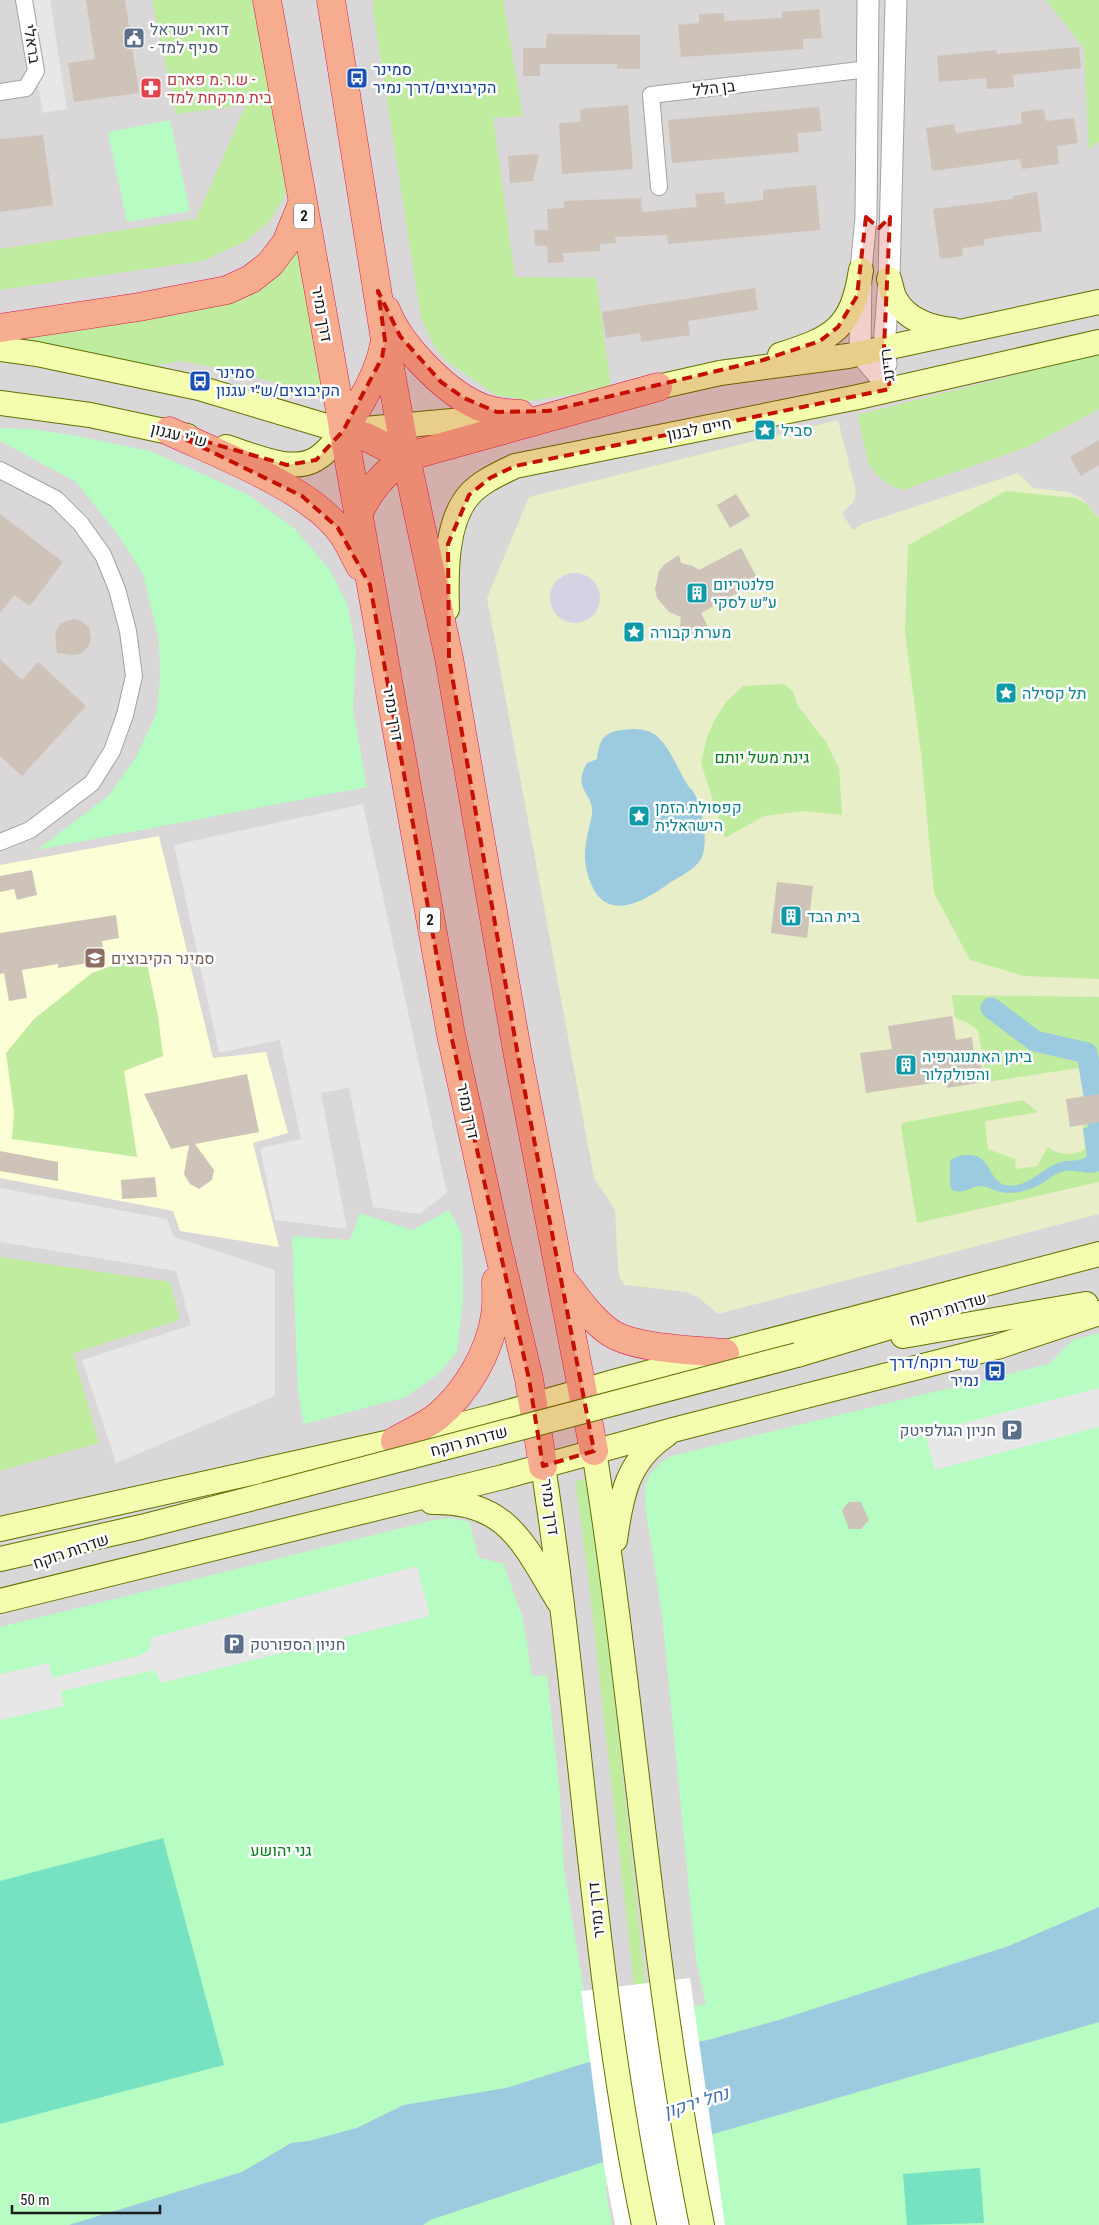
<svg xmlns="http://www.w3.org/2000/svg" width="1099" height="2225" font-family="'Roboto Condensed',Heebo,sans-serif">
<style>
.residential{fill:#d9d7d7}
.education{fill:#fcffd6}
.farmland{fill:#e8eec8}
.grass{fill:#c0eca0}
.park{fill:#b7fcc2}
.pitch{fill:#77e2c1}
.parking{fill:#e7e7e7}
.plaza{fill:#d4d3e3}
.water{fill:#9ccade}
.pier{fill:#fff}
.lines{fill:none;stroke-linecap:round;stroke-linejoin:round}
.canal{stroke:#9ccade;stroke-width:21}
.building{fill:#cdc3b8}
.minor-casing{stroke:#a2a2a2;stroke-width:18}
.tertiary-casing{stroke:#a2a2a2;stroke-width:23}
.secondary-casing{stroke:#5e7300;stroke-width:26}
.trunk-casing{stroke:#de194e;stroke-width:29}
.minor{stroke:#fff;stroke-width:16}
.tertiary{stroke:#fff;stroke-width:21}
.secondary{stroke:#f3fdad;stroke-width:24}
.trunk{stroke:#f5ac8f;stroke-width:28}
.secondary-bridge-casing{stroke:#5e7300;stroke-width:26;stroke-linecap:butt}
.secondary-bridge{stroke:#f3fdad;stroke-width:24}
.marked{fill:#c50f00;fill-opacity:0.2;stroke:#c50f00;stroke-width:4;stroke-dasharray:10 6;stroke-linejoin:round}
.labels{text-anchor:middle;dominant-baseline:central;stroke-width:5;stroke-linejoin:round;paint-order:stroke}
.shield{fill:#fff;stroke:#5f5f5f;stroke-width:1}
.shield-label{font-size:15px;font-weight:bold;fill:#1b1b1b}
.service-label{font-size:16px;fill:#4e5e75;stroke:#fff;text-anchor:start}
.street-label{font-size:16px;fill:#1b1b1b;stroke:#fff}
.transit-label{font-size:16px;fill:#164399;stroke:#fff;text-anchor:start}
.health-label{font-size:16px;fill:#be3a42;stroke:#fff;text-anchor:start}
.culture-label{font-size:16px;fill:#0d838f;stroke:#fff;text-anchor:start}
.park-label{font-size:16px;fill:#057d18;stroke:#fff}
.education-label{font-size:16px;fill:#785e54;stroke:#fff;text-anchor:start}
.water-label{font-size:18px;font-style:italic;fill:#4370af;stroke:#fff}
</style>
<rect width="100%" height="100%" fill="#edeadf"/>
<path class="residential" d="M0,0H1099V2225H0Z"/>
<path class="education" d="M159,836L213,1058L266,1052L288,1133L253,1143L279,1247L180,1231L173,1211L0,1178V865Z"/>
<path class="farmland" d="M838,420L856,491L854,501L842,514L853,530L862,524L1018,473L1033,488L1068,492L1083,499L1099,518V1214L718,1314L699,1298L687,1292L624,1285L620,1278L618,1268L615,1210L594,1178L487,598L529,497Z"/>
<path class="grass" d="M152,0H257L288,191L269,222L244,242L203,261L0,290V249L196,219L246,105L176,114Z
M374,0H503L523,116L493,118L515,277L596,278L611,388L530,401L496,395L445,360L431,340L421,317L373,10Z
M1046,0H1099V141L1089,150L1084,48Z
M302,234L326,399L244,373L182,361L147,367L0,340L231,298Z
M1099,354V409L1030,446L903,490C890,487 876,476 869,465L857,415Z
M1006,491L1076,498L1087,504L1099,519V979L1024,976L970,960L934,893L921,753L905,633L908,545Z
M784,684L793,691L798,706L826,742L839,768L842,815L804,811L764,816L725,838L701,763L707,737L715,719L727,701L743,686Z
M145,954L158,1016L163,1056L124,1071L137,1157L12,1139L14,1112L6,1053L34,1019L92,973Z
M952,995L1099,997V1065L987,1082L978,1030L968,1023L955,1018Z
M1023,1100L1038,1112L985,1121L988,1149L1015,1159L1016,1169L1037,1166L1048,1147C1059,1156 1074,1156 1085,1149L1083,1125L1099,1122V1182L917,1223L901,1127L902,1123Z
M0,1257L170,1282L180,1320L73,1353L99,1443L0,1471Z
M587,1479L599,1558L648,2009L637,2011L586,1559L575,1481Z"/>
<path class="park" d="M170,120L190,211L127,222L108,132Z
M0,428L32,429L77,436L150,451L247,494L295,529L330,570L347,604L356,649L353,710L367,787L37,850L109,795L136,757L157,712L160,678L159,640L143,574L119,536L76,482L0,441Z
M449,1210L462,1234L463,1299L457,1352L437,1375L406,1397L304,1424L298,1393L292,1236L350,1240L360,1213L412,1230Z
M1099,1333V1907L1009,1946L779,2020L708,2040L586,2063L506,2088L404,2105L357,2128L309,2141L291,2143L242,2172L69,2225H0V1627L434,1520L450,1518L469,1522L479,1558L503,1563L523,1618L532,1676L547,1675L560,1795L564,1870L589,2022L706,2004L696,1961L662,1614L646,1512L645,1486L649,1475L660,1463L671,1456L1049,1364L1073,1340Z
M1099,2022V2225H724L715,2170L605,2186L612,2225H423L430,2220L600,2163L661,2149Z"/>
<path class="pitch" d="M163,1838L224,2065L0,2124V1881Z
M980,2168L984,2223L907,2225L903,2174Z"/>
<path class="parking" d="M24,0H50L67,109L43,113Z
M363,804L447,1193L419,1214L373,1207L349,1088L321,1093L347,1229L275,1220L260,1148L301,1139L280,1040L219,1053L174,845Z
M0,1188L167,1219L174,1237L275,1270V1396L116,1463L82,1360L191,1325L176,1271L0,1242Z
M1099,1388V1427L935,1470L925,1433Z
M417,1566L430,1616L161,1683L155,1670L61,1691L64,1706L0,1720V1674L49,1663L52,1678L141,1655L149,1650L151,1638Z"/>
<path class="plaza" d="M550 598a25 25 0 1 1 50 0a25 25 0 1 1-50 0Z"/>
<path class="water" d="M632,729C639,729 648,730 654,734C669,744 678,770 687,784C689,788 693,790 694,793C703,808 709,844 701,859C695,870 678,877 668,884C645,901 608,922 592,886C588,877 585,866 585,856C585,843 589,828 592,815C595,793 571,790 587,763L597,759C600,733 608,731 632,729Z
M1099,1126V1171C1089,1176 1076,1169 1065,1171C1054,1173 1050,1179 1041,1184C1033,1189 1021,1192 1012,1193C998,1194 991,1187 982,1186C970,1186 964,1195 952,1190L950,1185V1161C956,1156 961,1155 968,1155C991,1154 988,1181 1005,1185C1027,1190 1042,1167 1061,1162C1070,1159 1078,1163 1087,1156L1083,1128Z
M1099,1907V2022L661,2149L600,2163L430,2220L423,2225H69L242,2172L291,2143L309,2141L357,2128L404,2105L506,2088L586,2063L708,2040L779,2020L1009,1946Z"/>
<path class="pier" d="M690,1978L725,2225H615L604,2167L581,1991Z"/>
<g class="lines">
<path class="canal" d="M991,1008L1035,1041L1087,1053L1094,1095
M1098,1123L1099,1137"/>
</g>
<path class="building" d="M86,0H125L139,93L74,102L68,63L95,59Z
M819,9L822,38L803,39V49L681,57L678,25L699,23V14L724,13V21L782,18V12Z
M547,34L640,35V69H617V64H540V76H523V48H546Z
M1079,47L1081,68L1013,75L1014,87L987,89L986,78L939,82L937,56L996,50L997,54Z
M628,105L633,169L562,174L559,123L581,122L580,109Z
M819,107L822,131L797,133L799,152L672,163L668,120Z
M1044,109L1046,121L1074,118L1078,143L1057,146L1059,164L1022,169L1020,159L932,171L926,128L954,124L956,133L1022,124L1021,112Z
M43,135L53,205L0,212V139Z
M539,154L533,181L510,183L508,156Z
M816,185L820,230L668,244L667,235L615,237L616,243L600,244V251L563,253L564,262L548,263L547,246H535L534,230H548L547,209L564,208V201L641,198L642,212L697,207L695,194L724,192L725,204L763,200V190Z
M1037,192L1042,231L984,239V245L962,248L963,256L940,259L933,209L1013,199V196Z
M755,288L758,310L688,321L690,335L641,342L640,333L606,338L602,312Z
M1099,440V465L1081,476L1070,457Z
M736,494L750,516L730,528L717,505Z
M0,514L63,562L30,606L14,595L0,613Z
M741,548L759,581L701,613L709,629L700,633L679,635L681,617L669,612L657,598L655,589L659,571L665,564L679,555L681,563L693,566L699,570Z
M73,619L79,620L89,627L91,640L89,646L80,654L73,655L57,653L55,632L61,623Z
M0,659L22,680L38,662L86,706L22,776L0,756Z
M32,870L37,895L17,900L14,889L0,892V876Z
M777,882L813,886L807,938L771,933Z
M116,915L119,938L102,941L103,947L97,948L100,961L58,968V964L22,970L27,998L9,1001L4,973L0,974V933Z
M952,1016L956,1040L972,1037L975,1063L981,1062L984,1082L947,1088L946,1081L866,1093L860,1053L892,1049L888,1026Z
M247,1074L259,1132L195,1144L214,1170L212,1180L199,1189L190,1184L184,1174L189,1145L171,1149L144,1094Z
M1099,1094V1122L1070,1127L1066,1099Z
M0,1151L58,1162V1181L0,1171Z
M155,1177L157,1197L122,1199L121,1180Z
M849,1502H861L869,1520L861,1529H849L842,1510Z"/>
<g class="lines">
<g class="minor-casing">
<path id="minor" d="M0,92L26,88L36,71L24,0
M659,187L651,95L868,69
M0,470L56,499L81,524L103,555L117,589L128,631L134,676L125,715L112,751L92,783L30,830L0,842"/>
</g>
<g class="tertiary-casing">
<path id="tertiary" d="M868,0L866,217L861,270L860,353L890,389
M886,364L884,348L889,279L896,0"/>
</g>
<g class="secondary-casing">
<path id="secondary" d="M889,279C891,285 892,293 895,299C907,320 931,328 953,330
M0,349L37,354L199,388L343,431L506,416
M780,355C833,338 852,329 861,270
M640,391L720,373L848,356L1099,302
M0,403L90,415L187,436
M226,447C251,455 293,474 316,459C328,452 335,441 343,431
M447,609C446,575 445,521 470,494C482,481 499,474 515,466L858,397L1099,342
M903,1336L1086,1304
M797,1355L930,1315
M594,1451C635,1708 651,1970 702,2225
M543,1466C582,1718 592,1974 644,2225
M432,1502C508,1500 524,1545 559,1602
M0,1529L395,1441L491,1417L617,1381L1099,1254
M615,1540C621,1496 627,1461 666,1435
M0,1559L141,1527L265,1495
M0,1601L503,1477L673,1430L997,1347L1099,1313"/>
</g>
<g class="trunk-casing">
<path id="trunk" d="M267,0L451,1035L497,1244L529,1379L543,1466
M331,0L385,340L406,457L449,658L518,1056L594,1451
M386,310C400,346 449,397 486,409C497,413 509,413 520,414
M0,328L139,307L227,290L251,279L270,264L286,243L302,204
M169,431C218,454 303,486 337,527C347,538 353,553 360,566
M343,431C360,404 378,376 384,345
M343,431L366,437L406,457
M358,515C369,490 384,473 406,457L658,387
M564,1282C578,1299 590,1318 608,1331C631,1349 695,1350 725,1353
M395,1441C408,1433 426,1426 438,1416C467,1391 489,1353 495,1316C497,1305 496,1292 496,1281"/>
</g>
<use href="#minor" class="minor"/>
<use href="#tertiary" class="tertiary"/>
<use href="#secondary" class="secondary"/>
<use href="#trunk" class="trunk"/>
<g class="secondary-bridge-casing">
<path id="secondary-bridge" d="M265,1495L797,1355"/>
</g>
<use href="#secondary-bridge" class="secondary-bridge"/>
</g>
<path class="marked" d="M866,217L879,228L890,217L884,348L890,389L515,466L490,478L469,495L448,544L449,658L518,1056L594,1451L543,1466L529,1379L451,1035L370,585L338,528L302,496L169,431L287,465L316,460L343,431L382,358L385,340L378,291L400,336L441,382L464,398L497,412L548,411L763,360L820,341L838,327L857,296Z"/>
<defs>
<g id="civic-square" transform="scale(1.125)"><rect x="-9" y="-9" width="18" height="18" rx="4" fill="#5c6f8a" stroke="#fff"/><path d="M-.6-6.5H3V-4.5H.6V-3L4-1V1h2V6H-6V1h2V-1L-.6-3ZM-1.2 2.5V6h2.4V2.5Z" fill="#fff"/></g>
<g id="bus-square" transform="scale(1.125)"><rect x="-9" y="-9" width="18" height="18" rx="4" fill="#1a4fb4" stroke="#fff"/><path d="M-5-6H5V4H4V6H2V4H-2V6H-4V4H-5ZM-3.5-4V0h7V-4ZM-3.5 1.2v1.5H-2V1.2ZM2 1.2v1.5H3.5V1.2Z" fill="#fff"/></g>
<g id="pharmacy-square" transform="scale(1.125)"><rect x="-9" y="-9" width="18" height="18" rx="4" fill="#e0444e" stroke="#fff"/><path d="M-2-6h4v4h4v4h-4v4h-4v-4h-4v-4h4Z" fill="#fff"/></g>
<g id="sight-square" transform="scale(1.125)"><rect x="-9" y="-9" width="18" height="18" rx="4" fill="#0f9aa8" stroke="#fff"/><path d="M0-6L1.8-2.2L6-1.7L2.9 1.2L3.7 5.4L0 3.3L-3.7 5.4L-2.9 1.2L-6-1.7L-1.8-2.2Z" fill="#fff"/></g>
<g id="building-square" transform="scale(1.125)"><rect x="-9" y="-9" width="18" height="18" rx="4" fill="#0f9aa8" stroke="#fff"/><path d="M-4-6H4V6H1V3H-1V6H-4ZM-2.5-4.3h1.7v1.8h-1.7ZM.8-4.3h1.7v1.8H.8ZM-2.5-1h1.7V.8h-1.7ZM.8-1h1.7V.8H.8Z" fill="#fff"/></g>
<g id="university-square" transform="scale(1.125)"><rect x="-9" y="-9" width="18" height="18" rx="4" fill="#8d6e63" stroke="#fff"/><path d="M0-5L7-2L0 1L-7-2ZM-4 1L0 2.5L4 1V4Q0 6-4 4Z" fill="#fff"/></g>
<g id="parking-square" transform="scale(1.125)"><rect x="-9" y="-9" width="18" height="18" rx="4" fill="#5c6f8a" stroke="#fff"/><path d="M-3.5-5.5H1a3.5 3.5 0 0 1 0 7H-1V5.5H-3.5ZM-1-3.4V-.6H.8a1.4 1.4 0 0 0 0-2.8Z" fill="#fff"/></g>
</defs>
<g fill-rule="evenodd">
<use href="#civic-square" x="134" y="38"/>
<use href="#bus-square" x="357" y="78"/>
<use href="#pharmacy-square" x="151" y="88"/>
<use href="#bus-square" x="200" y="381"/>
<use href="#sight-square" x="765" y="430"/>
<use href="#building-square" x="697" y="593"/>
<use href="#sight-square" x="634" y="632"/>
<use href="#sight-square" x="1006" y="693"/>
<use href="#sight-square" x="639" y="816"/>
<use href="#building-square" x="791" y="916"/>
<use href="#university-square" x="95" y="958"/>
<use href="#building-square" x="906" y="1065"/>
<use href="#bus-square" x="995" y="1371"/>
<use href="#parking-square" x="1012" y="1430"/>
<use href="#parking-square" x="234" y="1644"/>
</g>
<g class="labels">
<g class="shield">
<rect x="294" y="203.5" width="20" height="25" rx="4"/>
<rect x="420" y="907.5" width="20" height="25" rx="4"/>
</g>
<g class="shield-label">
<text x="304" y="216">2</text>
<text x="430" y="920">2</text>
</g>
<g class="service-label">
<text x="150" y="29">דואר ישראל<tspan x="150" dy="18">- סניף למד</tspan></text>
<text x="996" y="1430" text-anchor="end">חניון הגולפיטק</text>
<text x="250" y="1644">חניון הספורטק</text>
</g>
<g class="street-label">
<text transform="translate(32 44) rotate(81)">בראלי</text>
<text transform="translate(714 88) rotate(-7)">בן הלל</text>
<text transform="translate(322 314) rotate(80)">דרך נמיר</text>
<text transform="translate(887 365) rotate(-97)">רדינג</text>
<text transform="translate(699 429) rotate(-11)">חיים לבנון</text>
<text transform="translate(179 435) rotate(14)">ש''י עגנון</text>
<text transform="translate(393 713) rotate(80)">דרך נמיר</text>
<text transform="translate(468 1111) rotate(78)">דרך נמיר</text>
<text transform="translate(948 1309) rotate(-17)">שדרות רוקח</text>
<text transform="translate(469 1441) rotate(-15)">שדרות רוקח</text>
<text transform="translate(550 1507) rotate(82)">דרך נמיר</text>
<text transform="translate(71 1551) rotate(-19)">שדרות רוקח</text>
<text transform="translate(596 1910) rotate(-96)">דרך נמיר</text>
</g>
<g class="transit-label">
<text x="373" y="69">סמינר<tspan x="373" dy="18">הקיבוצים/דרך נמיר</tspan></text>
<text x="216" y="372">סמינר<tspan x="216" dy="18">הקיבוצים/ש״י עגנון</tspan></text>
<text x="979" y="1362" text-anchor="end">שד׳ רוקח/דרך<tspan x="979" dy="18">נמיר</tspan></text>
</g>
<g class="health-label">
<text x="167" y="79">ש.ר.מ פארם -<tspan x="167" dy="18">בית מרקחת למד</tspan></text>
</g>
<g class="culture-label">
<text x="781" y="430">סביל</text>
<text x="713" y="584">פלנטריום<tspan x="713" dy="18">ע״ש לסקי</tspan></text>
<text x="650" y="632">מערת קבורה</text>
<text x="1022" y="693">תל קסילה</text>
<text x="655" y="807">קפסולת הזמן<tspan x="655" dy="18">הישראלית</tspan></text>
<text x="807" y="916">בית הבד</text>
<text x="922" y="1056">ביתן האתנוגרפיה<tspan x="922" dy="18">והפולקלור</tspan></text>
</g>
<g class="park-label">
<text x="762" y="757">גינת משל יותם</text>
<text x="281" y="1850">גני יהושע</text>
</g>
<g class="education-label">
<text x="111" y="958">סמינר הקיבוצים</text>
</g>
<g class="water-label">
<text transform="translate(696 2102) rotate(-17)">נחל ירקון</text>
</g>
</g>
<path d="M12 2205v8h148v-8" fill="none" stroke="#1b1b1b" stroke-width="2.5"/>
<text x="20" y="2205" font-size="15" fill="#1b1b1b" stroke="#ffffff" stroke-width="4" paint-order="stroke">50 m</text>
</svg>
